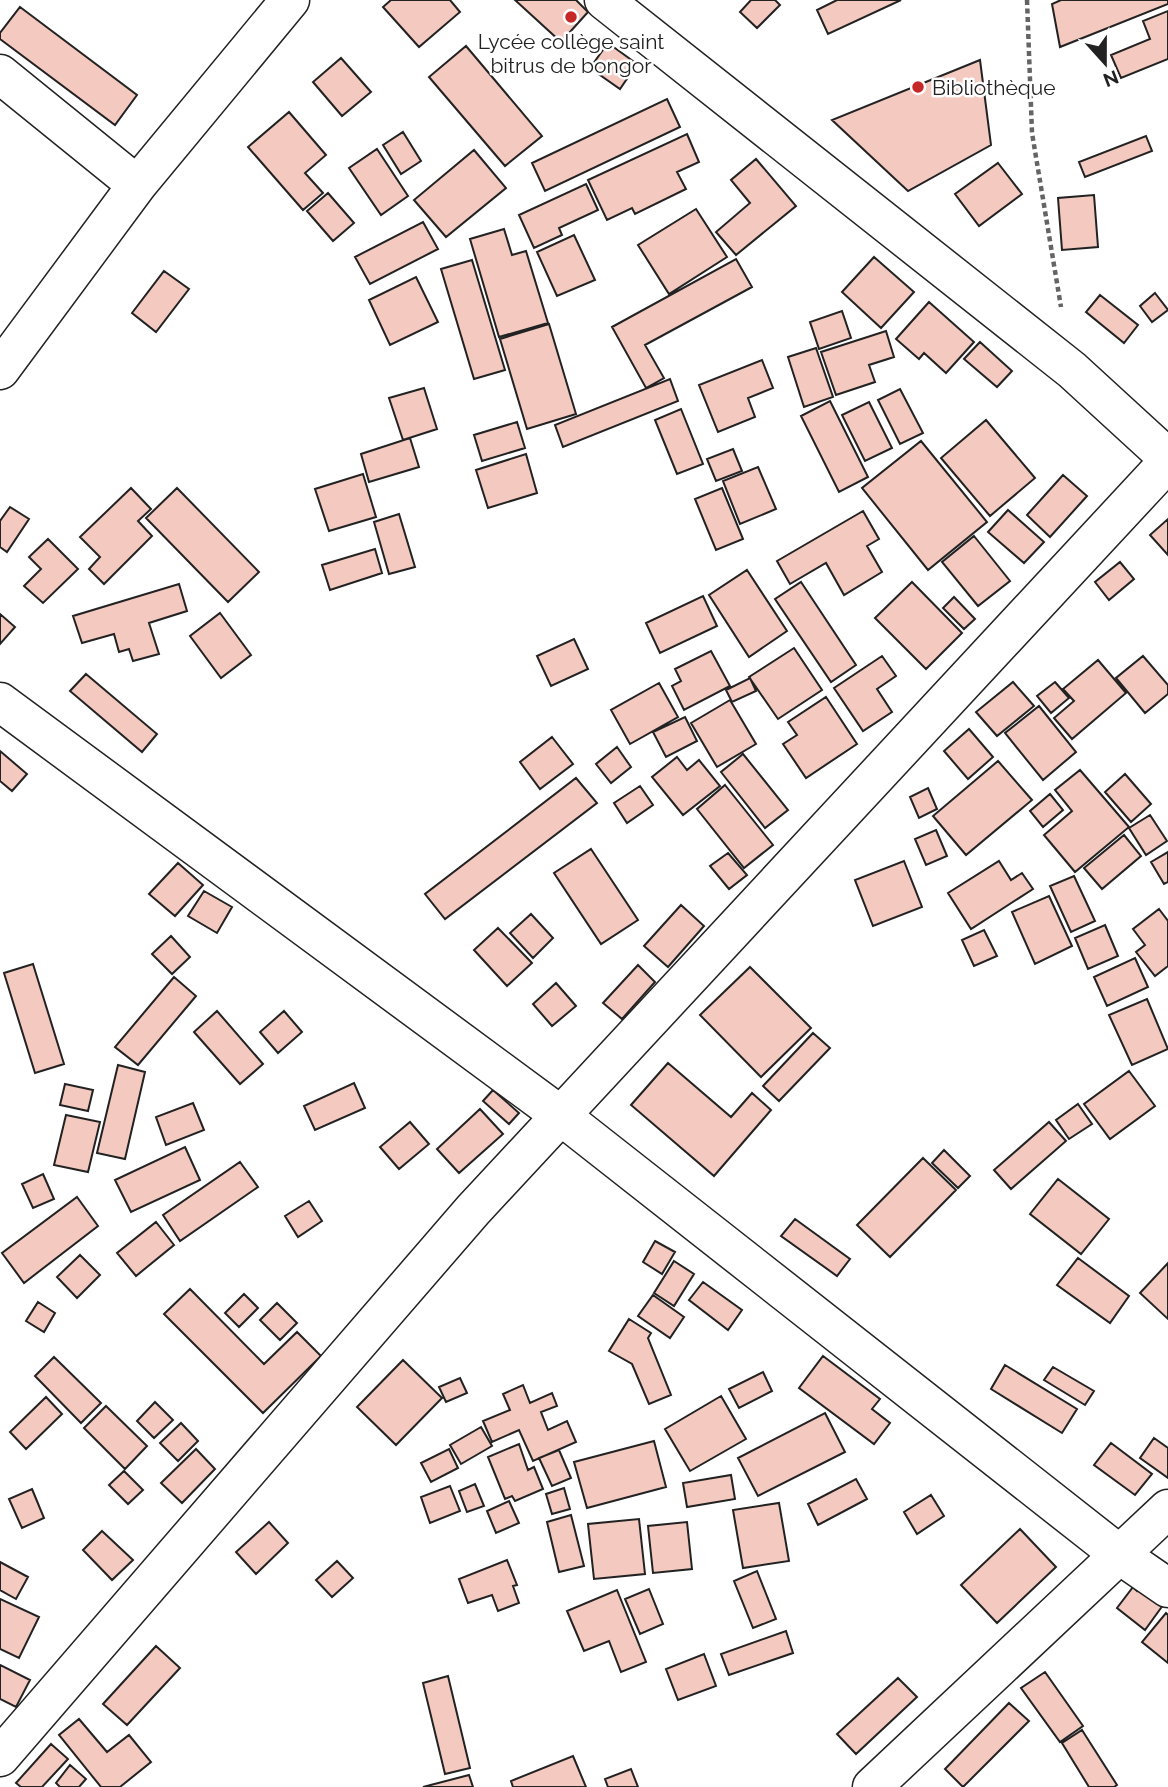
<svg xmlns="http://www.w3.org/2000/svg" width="1168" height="1787" font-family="Raleway,sans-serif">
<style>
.building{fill:#f3c9c0;stroke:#222;stroke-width:2}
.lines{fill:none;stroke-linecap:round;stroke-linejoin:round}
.minor-casing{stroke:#222;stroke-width:41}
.path{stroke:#646464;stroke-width:4.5;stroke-dasharray:5 3.5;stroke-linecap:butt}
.minor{stroke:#fff;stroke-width:38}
.poi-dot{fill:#c62828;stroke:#fff;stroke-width:2.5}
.labels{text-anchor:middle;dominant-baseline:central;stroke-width:5;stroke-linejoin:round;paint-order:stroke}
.poi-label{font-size:21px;fill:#222;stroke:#fff}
</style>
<rect width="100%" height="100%" fill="#fff"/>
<path class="building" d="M391,0H450L460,12L419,47L383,7Z
M515,0H576L588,12L561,42Z
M751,0H775L780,5L757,28L740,12Z
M837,0H901L828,34L817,10Z
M1061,0H1168V4L1060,47L1052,4Z
M20,7L137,95L115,125L0,39V33Z
M1168,11V59L1121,78L1111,55L1150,39L1143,21Z
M608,43L637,64L620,89L590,68Z
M466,46L542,136L505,166L429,77Z
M341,58L371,92L342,116L313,82Z
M980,60L991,145L908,191L832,120Z
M667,99L680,127L545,191L532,163Z
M289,112L326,155L305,173L323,193L303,210L248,147Z
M403,132L421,161L401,174L383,145Z
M687,134L699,162L677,172L686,189L635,214L632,208L607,220L588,180Z
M1146,136L1152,151L1085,177L1079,162Z
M377,149L408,196L381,215L349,168Z
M474,150L506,188L446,237L414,200Z
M756,159L796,206L736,255L716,232L750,203L731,180Z
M998,163L1022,194L979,226L955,194Z
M586,184L598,210L559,228L562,235L534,248L519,215Z
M328,193L354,223L333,241L307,211Z
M1094,195L1098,247L1062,250L1058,198Z
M696,209L727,257L669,294L638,245Z
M423,222L438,249L370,284L355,257Z
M504,229L512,255L526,251L548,323L499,337L470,239Z
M574,235L595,280L557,296L537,252Z
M874,257L914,292L881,328L842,292Z
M736,259L752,287L645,345L664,378L646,388L612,327Z
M472,260L505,370L474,379L441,269Z
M164,271L189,289L156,332L132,313Z
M416,277L438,322L390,345L369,300Z
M1155,293L1168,310L1152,322L1140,306Z
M1100,295L1138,325L1124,343L1086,312Z
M929,302L974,342L946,373L924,353L919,359L896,339Z
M842,311L851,338L819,349L810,322Z
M549,324L576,414L527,429L500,339Z
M886,331L894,357L869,365L875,382L836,395L821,352Z
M980,342L1012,371L997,387L964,359Z
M816,348L833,397L804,407L788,357Z
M762,360L773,388L748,398L755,417L718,432L699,385Z
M670,379L678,401L563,447L555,425Z
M424,388L437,429L403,440L389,398Z
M900,389L923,433L900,444L878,400Z
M830,401L868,477L839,492L801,416Z
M869,402L892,448L865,461L842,415Z
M681,409L703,464L677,474L655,420Z
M986,420L1035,478L990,516L941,458Z
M517,422L525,448L482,461L474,435Z
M410,438L419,467L369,482L361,454Z
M921,441L987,522L928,570L862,488Z
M733,449L742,471L716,481L707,459Z
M526,454L537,493L488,508L476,470Z
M758,467L776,509L740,524L723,481Z
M363,474L376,517L329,531L315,489Z
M1063,475L1087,496L1050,537L1027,515Z
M131,488L151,509L138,521L152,536L104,584L89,569L100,557L80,537Z
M177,488L259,572L228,602L146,518Z
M722,488L743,539L716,550L695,499Z
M10,507L29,519L7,552L0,547V521Z
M1008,510L1044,542L1024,563L988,532Z
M863,511L879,539L867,546L882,572L844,595L826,563L790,584L777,561Z
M399,514L415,567L389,574L374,522Z
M1168,519V555L1150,535Z
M974,536L1010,581L978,606L942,562Z
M48,539L78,569L43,603L24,586L41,569L29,557Z
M375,549L382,573L330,590L322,565Z
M1120,562L1134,579L1109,600L1095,582Z
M747,570L787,631L749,657L709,595Z
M801,582L856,665L831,682L775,599Z
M912,582L962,633L926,669L875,618Z
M179,584L187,611L149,623L159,654L133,661L129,649L119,652L114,634L82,643L73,616Z
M703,596L717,626L660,653L646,623Z
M954,597L975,619L964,629L943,608Z
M220,613L251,655L221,678L190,636Z
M0,614L15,627L0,644Z
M574,639L588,669L551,686L537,656Z
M794,648L822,690L778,719L749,677Z
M711,651L730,686L684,710L672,686L681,681L675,669Z
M882,656L896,676L877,689L892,712L863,731L834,688Z
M1143,656L1168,685V694L1145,713L1116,678Z
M1098,660L1126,693L1072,739L1054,718L1074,701L1063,689Z
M86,674L157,734L142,752L70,691Z
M750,678L756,691L732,702L726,690Z
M1013,682L1034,706L997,736L976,712Z
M1055,682L1069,698L1051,713L1037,696Z
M659,683L678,717L630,744L611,710Z
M826,697L857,744L806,778L783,744L797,735L788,722Z
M730,700L756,744L717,767L691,723Z
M1039,706L1076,752L1043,780L1005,733Z
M685,717L697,741L666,757L653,732Z
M969,729L993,757L968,779L944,751Z
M552,737L573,764L540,789L520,762Z
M617,747L631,767L611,783L596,764Z
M0,751L27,774L12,791L0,781Z
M743,754L788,810L765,828L721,772Z
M677,757L687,770L699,760L720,786L683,815L652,777Z
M998,761L1032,800L966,855L933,816Z
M1080,770L1129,827L1075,872L1044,835L1072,811L1055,790Z
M1125,774L1151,804L1131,822L1105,792Z
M576,778L597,803L445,919L425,894Z
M725,785L773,845L744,868L697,809Z
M640,786L653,805L627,823L614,803Z
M928,788L937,809L919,818L910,797Z
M1050,794L1063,810L1043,827L1030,811Z
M1150,815L1167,841L1146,855L1129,828Z
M936,830L947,856L926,865L915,839Z
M1124,835L1141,856L1102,889L1084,868Z
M591,849L638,920L601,944L554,873Z
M1168,852V882L1164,884L1151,862Z
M728,853L747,875L729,889L710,866Z
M904,861L922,907L873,926L855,880Z
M999,861L1011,880L1022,873L1033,889L971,929L948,893Z
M178,863L203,885L175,916L149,894Z
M1074,876L1095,921L1071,932L1050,886Z
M204,891L232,907L217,933L188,916Z
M1049,896L1072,946L1035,964L1012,912Z
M681,905L704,926L668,967L644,946Z
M1159,909L1168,921V966L1155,976L1136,952L1145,945L1133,929Z
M531,914L553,938L533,958L510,933Z
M1105,925L1118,956L1088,969L1075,938Z
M498,928L532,963L507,986L474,950Z
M984,930L997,956L974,966L962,940Z
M171,936L190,957L172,974L152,954Z
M1135,958L1148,987L1107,1006L1094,977Z
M33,964L64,1064L35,1073L4,973Z
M638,965L655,982L622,1019L603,1003Z
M750,967L811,1028L761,1077L700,1015Z
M174,977L196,996L138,1065L115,1047Z
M556,983L576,1006L552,1026L533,1004Z
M1147,999L1168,1049L1132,1065L1109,1015Z
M217,1011L263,1064L240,1084L194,1032Z
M284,1011L302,1032L278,1053L260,1032Z
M813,1033L830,1048L779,1101L763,1086Z
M668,1063L731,1117L752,1093L771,1110L714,1176L631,1105Z
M118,1065L145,1072L125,1159L97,1153Z
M1129,1071L1155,1106L1110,1139L1084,1104Z
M354,1083L365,1108L315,1130L304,1106Z
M65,1084L93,1090L88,1111L60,1105Z
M493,1090L519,1113L509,1124L483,1101Z
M193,1103L204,1130L166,1145L156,1117Z
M1078,1104L1092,1124L1069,1139L1056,1120Z
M480,1109L503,1134L459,1173L437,1149Z
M66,1115L100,1122L88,1172L54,1165Z
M410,1122L429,1144L399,1169L380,1147Z
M1049,1122L1066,1141L1011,1189L994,1170Z
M185,1147L200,1180L131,1212L115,1180Z
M944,1150L970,1176L958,1188L932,1163Z
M923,1158L956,1190L890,1257L857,1225Z
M240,1162L258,1187L180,1241L163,1215Z
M43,1174L54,1199L33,1208L22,1184Z
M1058,1179L1109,1219L1081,1254L1030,1214Z
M77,1197L98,1226L24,1283L2,1253Z
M309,1201L322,1221L298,1237L285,1216Z
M795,1219L850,1259L837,1276L781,1236Z
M156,1222L174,1245L136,1276L117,1253Z
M655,1241L675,1252L662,1274L643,1262Z
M80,1255L100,1275L77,1298L57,1277Z
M1078,1258L1129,1296L1110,1323L1057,1285Z
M674,1261L694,1274L674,1306L654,1293Z
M1168,1263V1319L1140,1293Z
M703,1282L742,1310L728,1330L689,1300Z
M190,1289L264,1364L297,1332L321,1356L263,1413L164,1314Z
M244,1294L258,1308L239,1327L225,1313Z
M653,1295L684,1317L670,1338L638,1316Z
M38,1302L55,1313L44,1332L26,1321Z
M277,1303L297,1323L280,1340L260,1320Z
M629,1319L651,1333L648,1338L671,1395L649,1404L632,1364L609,1351Z
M823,1356L880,1399L872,1409L890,1423L874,1444L799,1388Z
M54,1357L101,1403L81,1423L35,1376Z
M403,1360L442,1398L396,1445L357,1407Z
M1005,1365L1077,1409L1062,1433L991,1389Z
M1053,1367L1094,1391L1085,1405L1044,1380Z
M763,1372L772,1391L739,1408L729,1389Z
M460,1378L467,1393L446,1402L439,1387Z
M523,1385L530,1403L552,1393L557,1406L541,1412L548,1430L567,1421L576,1442L533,1461L519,1430L492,1442L483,1421L510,1410L503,1394Z
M721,1396L746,1439L690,1471L665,1429Z
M46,1397L62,1414L26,1449L10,1432Z
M155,1402L173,1420L154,1438L137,1421Z
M106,1406L147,1446L125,1469L84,1428Z
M825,1413L845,1452L758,1496L738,1458Z
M181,1423L198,1441L178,1461L160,1443Z
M481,1427L492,1446L461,1464L450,1445Z
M1154,1438L1168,1448V1478L1140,1458Z
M654,1441L666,1487L587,1508L574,1462Z
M1111,1443L1152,1474L1135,1495L1094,1465Z
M519,1444L528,1470L534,1467L543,1489L515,1501L512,1496L505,1499L488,1457Z
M196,1449L215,1469L182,1503L161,1483Z
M449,1449L458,1468L431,1482L421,1463Z
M559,1450L571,1478L552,1486L539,1458Z
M124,1471L143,1490L128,1504L109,1485Z
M731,1475L735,1499L687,1507L683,1483Z
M856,1479L867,1499L818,1525L808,1504Z
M475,1484L484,1506L467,1512L459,1491Z
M450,1486L460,1511L430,1523L421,1497Z
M564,1488L570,1509L552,1514L546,1494Z
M32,1489L44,1518L22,1528L9,1499Z
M931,1495L944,1516L917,1534L904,1512Z
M509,1501L519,1523L496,1533L487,1511Z
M779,1503L789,1561L743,1568L733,1510Z
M571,1515L584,1566L559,1572L547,1522Z
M639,1519L645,1574L594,1579L588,1524Z
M269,1522L288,1543L256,1574L236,1552Z
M687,1522L692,1569L653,1573L648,1526Z
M1020,1529L1056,1567L997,1623L961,1585Z
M102,1531L133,1560L112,1580L83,1550Z
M507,1560L517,1585L513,1586L519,1603L498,1611L492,1595L468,1603L459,1579Z
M337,1561L353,1578L332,1597L316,1580Z
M0,1562L28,1577L16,1599L0,1590Z
M757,1571L776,1619L753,1628L734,1581Z
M1143,1583L1166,1601L1145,1630L1117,1608L1133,1587L1137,1591Z
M649,1589L663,1624L640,1634L625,1599Z
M617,1590L646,1662L621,1672L609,1641L584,1651L567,1611Z
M0,1599L39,1617L19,1658L0,1649Z
M1166,1613L1168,1615V1663L1142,1642Z
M786,1631L793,1653L729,1675L721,1654Z
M156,1646L180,1668L127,1725L103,1704Z
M704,1654L716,1686L678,1700L666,1669Z
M0,1665L30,1680L16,1707L0,1699Z
M1045,1672L1083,1726L1060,1742L1021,1688Z
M448,1676L470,1768L445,1774L423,1683Z
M898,1678L917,1697L856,1754L837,1734Z
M1009,1703L1029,1721L963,1787L945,1769Z
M79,1719L107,1752L129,1735L151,1762L120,1787H101L59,1735Z
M1082,1730L1117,1785L1114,1787H1089L1062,1743Z
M51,1744L68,1759L42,1787H21L16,1783Z
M573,1756L586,1787H513L511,1781Z
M70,1765L86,1779L79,1787H60L56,1783Z
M631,1769L638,1787H608L605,1779Z
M469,1775L473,1787H423Z"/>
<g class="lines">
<g class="minor-casing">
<path id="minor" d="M604,0L1072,370L1168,458
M0,74L137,185
M0,370L137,185L290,0
M0,702L560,1115L1120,1555L1168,1588
M0,1757L473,1210L1168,462
M872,1787L1168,1509"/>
</g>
<path class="path" d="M1027,0L1032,133L1061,307"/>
<use href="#minor" class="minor"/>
</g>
<g class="poi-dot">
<circle cx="571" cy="17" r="7"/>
<circle cx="918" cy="87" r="7"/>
</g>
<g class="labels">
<g class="poi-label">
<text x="571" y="41">Lycée collège saint<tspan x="571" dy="24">bitrus de bongor</tspan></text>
<text x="932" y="87" text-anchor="start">Bibliothèque</text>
</g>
</g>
<g transform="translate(1105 63) rotate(159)" stroke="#ffffff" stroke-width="5" paint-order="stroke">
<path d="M0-5L12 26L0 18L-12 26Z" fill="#222222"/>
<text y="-10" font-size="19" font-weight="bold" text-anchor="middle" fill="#222222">N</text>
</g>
</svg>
